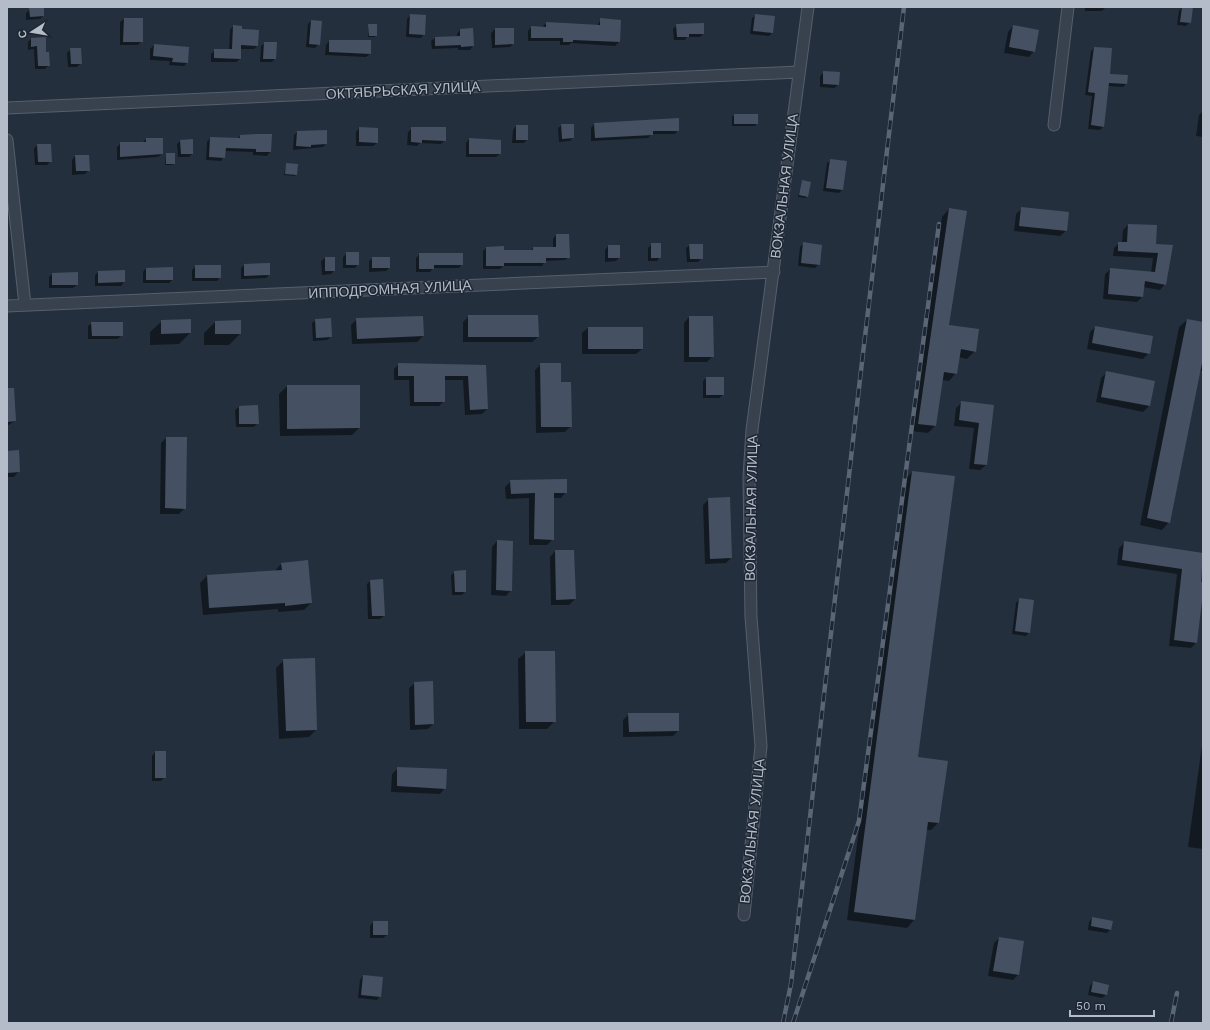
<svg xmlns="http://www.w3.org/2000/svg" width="1210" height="1030" font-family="'Work Sans',sans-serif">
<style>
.shadow{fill:#0007}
.building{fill:#455162}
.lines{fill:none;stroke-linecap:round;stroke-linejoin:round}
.minor-casing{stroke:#565f6c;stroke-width:13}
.minor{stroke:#38414e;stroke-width:11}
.rail-casing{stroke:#5a6575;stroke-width:4.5}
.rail{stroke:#1d2633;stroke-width:3;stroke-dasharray:9;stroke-linecap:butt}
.labels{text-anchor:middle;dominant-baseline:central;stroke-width:3;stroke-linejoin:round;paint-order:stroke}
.street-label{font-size:14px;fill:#b4bcc9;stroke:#1d2633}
</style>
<rect width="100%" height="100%" fill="#242f3e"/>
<path class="shadow" d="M1085,7H1105V8L1102,11H1085Z
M1182,7L1190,22L1186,26L1177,25L1179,11Z
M30,9L43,16L40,19L26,20V13Z
M411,15L424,34L421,38L406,37L407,19Z
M756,15L772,33L769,36L750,34L752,18Z
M124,19H142V41L138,45H120V22Z
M601,19L620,21L619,42L615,46L571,43L569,45H560V41H528V31L531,27L542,28L546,23L597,26Z
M311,21L319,44L315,48L306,47L308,24Z
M369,25L376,35L375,37H368Z
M677,25L703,34L700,37H687L685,40H674L673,29Z
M233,26L241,30L257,46L254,49H240V59L236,62H211V54L215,50H229L230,30Z
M1013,26L1034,51L1029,57L1004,53L1008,32Z
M495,29H513V44L510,47L492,48L491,33Z
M460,30L473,46L470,50H458V48L432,49L431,41L435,38L457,37V34Z
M31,39L45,53L49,65L45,69H35L34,49L28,50V42Z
M329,41L370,54L366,57L325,55L326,45Z
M265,43L275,59L272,62H260L261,46Z
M154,45L188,62L184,66L169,65L170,61L150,60V49Z
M1094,48L1109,75L1126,84L1123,87L1108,86L1103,127L1100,130L1088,129L1092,96L1085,95L1091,51Z
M71,49L81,63L77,67H68L67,53Z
M824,72L838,85L834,88L820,87V76Z
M1203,111V137L1196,136L1199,115Z
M734,115L757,123L755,126H732V117Z
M594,124L678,130L675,134H652L648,138L591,141V128Z
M562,125L573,138L570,141L559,142L558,128Z
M516,126L527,140L524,143H512L513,130Z
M359,128L377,143L373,146H356V132Z
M412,128L445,140L441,144L420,143L417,146L407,145L408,132Z
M297,132L326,144L323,147L293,150L294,135Z
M271,135L270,152L267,156L253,155V152L225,151L224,157L221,161L206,160L207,142L210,138L237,139L240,136Z
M146,139L162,154L158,157L117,160V147L121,143H142Z
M469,139L500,154L496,157H466V143Z
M181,140L192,154L189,157H178L177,144Z
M37,145L51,161L47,165H35L34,149Z
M166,154L174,164L172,165H165Z
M75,156L89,170L85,174L72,175V160Z
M831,160L842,190L839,193L823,191L827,163Z
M286,164L296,174L295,176L284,175Z
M802,181L807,196L806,198L798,197Z
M1022,208L1066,231L1060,236L1014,231L1016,214Z
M949,209L948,326L975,351L967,359L958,357L956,373L949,381L942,380L935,426L928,433L911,431L942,217Z
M1128,225L1155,245L1172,246L1165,284L1160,290L1143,287L1142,297L1137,302L1103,299L1105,274L1111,269L1151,273L1153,258L1113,256L1114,248L1119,243H1122L1123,230Z
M556,235L569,257L565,260L545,261L542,266H503L500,269H483V251L486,248L503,251H530L533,248H553V239Z
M804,243L819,264L815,268L798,266L800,247Z
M652,244L660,257L657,261H648V248Z
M690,245L702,258L698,262H687L686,248Z
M608,246L619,258L616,261L605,262V250Z
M347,253L358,264L355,268H343V257Z
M420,254L462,264L459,268H433L430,272H416V258Z
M325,258L334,271L331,274L322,275L321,261Z
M373,258L389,268L386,271L369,272V261Z
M244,265L269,275L266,278L241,279V268Z
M196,266L220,277L217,281H192V270Z
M146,268L172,280L169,283H143V272Z
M98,272L124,282L121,286H95V275Z
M52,274L77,285L73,288H49V277Z
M469,316L538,337L532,342H463V322Z
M422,317L423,336L417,342L352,344L351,325L357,319Z
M689,317L713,356L707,362H684V323Z
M316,320L331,337L327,340L313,341L312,323Z
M1187,320L1203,323V371H1199L1169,522L1162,530L1140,525L1179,327Z
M162,321L190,333L179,344L150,345V332Z
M215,322L240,334L229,345H204V333Z
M92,323L122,335L118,339H88V326Z
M1095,327L1149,353L1143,359L1087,349L1090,332Z
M588,328H642V349L636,354H582V333Z
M399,364L485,366L487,409L482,414L465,415L463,380H444V401L439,406H410L409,380H394V369Z
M541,364L560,383L571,426L565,432L536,433L535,370Z
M1107,372L1154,381L1149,406L1143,412L1096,402L1101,378Z
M706,378L723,395L719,398H703V381Z
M287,386H359V428L352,435L280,436L279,394Z
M7,399L15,421L7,426Z
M962,402L993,406L986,465L980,470L969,469L974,428L954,426L956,408Z
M257,406L258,423L254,427H236L235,410L239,407Z
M166,438L185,508L179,514H160L161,443Z
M7,452L19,471L14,477H7Z
M912,472L916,758L938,823L931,830H926L914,920L907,928L847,920L905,479Z
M511,481L566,492L561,498H553V539L547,545H529V498L506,499L505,487Z
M709,499L731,558L726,563L705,564L703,505Z
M497,541L511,590L506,596L491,595L492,547Z
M1125,542L1203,554L1200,583L1203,584L1196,643L1191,648L1169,646L1177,574L1117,565L1119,548Z
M555,551L575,599L569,605H551L550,557Z
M281,564L311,603L304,610L278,612V609L203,615L200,583L207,576L275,571Z
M455,572L465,592L462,595H452L451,575Z
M370,581L384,616L380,619H368L367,584Z
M1019,599L1029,632L1026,636L1012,634L1016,603Z
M526,652L555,721L547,729H519L518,659Z
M284,660L316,730L309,737L279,739L276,668Z
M415,683L433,724L428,729L410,730L409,688Z
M629,714L678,731L673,736L623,737V720Z
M1203,738V849L1188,847Z
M155,752L165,777L161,781H152V756Z
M398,768L445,788L440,794L391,792L392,774Z
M1092,918L1110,930L1107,933L1088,930L1089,922Z
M373,922L387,935L383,938H370V926Z
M999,938L1018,975L1013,980L988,976L994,943Z
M363,976L380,996L377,1000L358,998L360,980Z
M1093,982L1106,995L1102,998L1088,995L1090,986Z"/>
<path class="building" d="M44,7V16L30,17L29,8Z
M1182,7H1193L1191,23L1180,22Z
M410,14L426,15L425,35L409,34Z
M755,14L775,16L773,33L753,31Z
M124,18H143V42H123Z
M600,18L621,20L620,42L573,40V42H563V38H531V26L546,27V22L600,25Z
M311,20L322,21L320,45L309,44Z
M704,23V34H689V37H677L676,24Z
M368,24H377V36H369Z
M233,25L242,26V29L259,30L258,46L241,45V59L214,58V49H232Z
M1013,25L1039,30L1035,52L1009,47Z
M473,28L474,46L461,47V45L435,46V37L460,36V29Z
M495,28H514V44L495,45Z
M46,37V52H49L50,66H38L37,46L31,47V38Z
M329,40H371V54L329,52Z
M264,42H277L276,59H263Z
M154,44L189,47L188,63L172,62L173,58L153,56Z
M1094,47L1112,48L1110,74L1128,75L1127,84L1109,83L1104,127L1091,125L1095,93L1088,92Z
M70,48H81L82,64H71Z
M823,71L840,72L839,85L823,84Z
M734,114H758V124H734Z
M679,118V131H653V135L595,138L594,123Z
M561,124H574V138L562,139Z
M516,125H528V140H516Z
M359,127L378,128V143L359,142Z
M411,127H446V141L422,140V143L411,142Z
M327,130V144L311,145V147L296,146L297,131Z
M256,134H272L271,152H256V149L226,148L225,158L209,157L210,137L240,138V135Z
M146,138H163V154L120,157V142H146Z
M469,138L501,140V154H469Z
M193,139V154H181L180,140Z
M37,144H51L52,162H38Z
M166,153H175V164H166Z
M75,155H89L90,171H76Z
M830,159L847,161L843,190L826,188Z
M286,163L298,164L297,175L285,174Z
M802,180L811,182L808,197L799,195Z
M1021,207L1069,212L1067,231L1019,226Z
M949,208L967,211L949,325L979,329L976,352L961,349L957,374L944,372L936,426L918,424Z
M1128,224L1157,225L1156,244L1173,245L1166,285L1145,281L1143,297L1108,294L1110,268L1155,272L1158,253L1118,251V242H1127Z
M556,234H569L570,258H546V263H504V266H486V247L504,246V250H533V247H556Z
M803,242L822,245L820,265L801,263Z
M651,243H661V258H651Z
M689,244H703V259H690Z
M608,245H620V258H608Z
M346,252H359V265H346Z
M419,253H463V265H434V269H419Z
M325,257H335V271H325Z
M372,257H390V268H372Z
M270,263V275L244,276V264Z
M195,265H221V278H195Z
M173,267V280H146V268Z
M125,270V282L98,283V271Z
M78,272V285H52V273Z
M468,315H538L539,337H468Z
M423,316L424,336L357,339L356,318Z
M689,316H713L714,357H689Z
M331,318L332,337L316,338L315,319Z
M191,319V333L161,334V320Z
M1187,319L1203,322V358L1170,523L1147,518Z
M241,320V334H215V321Z
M91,322H123V336H92Z
M1095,326L1153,336L1150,354L1092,343Z
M588,327H643V349H588Z
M398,363L486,365L488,409L470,410L468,376H445V402H414V376H398Z
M540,363H561V382H571L572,427H541Z
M1106,371L1155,381L1150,406L1101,397Z
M706,377H724V395H706Z
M287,385H360V428L287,429Z
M7,388H14L16,421L7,422Z
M961,401L994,405L987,465L974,464L979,423L959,420Z
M258,405L259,424H239V406Z
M166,437H187L186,509L165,508Z
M19,450L20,472L7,473V451Z
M912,471L955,476L918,757L948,761L939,823L928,822L915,920L854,912Z
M567,479V493H554V540L534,539L535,493L511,494L510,480Z
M730,497L732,558L710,559L708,498Z
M497,540L513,541L512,591L496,590Z
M1124,541L1203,553L1201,582H1203V592L1197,643L1174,640L1182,569L1122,560Z
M555,550H574L576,599L556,600Z
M308,560L312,603L285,606V603L209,608L207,575L282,570L281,563Z
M466,570V592H455L454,571Z
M383,579L385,616H372L370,580Z
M1019,598L1034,600L1030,633L1015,631Z
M525,651H555L556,722H526Z
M315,658L317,730L286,731L283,659Z
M433,681L434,724L415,725L414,682Z
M628,713H679V731L629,732Z
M155,751H166V778H155Z
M397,767L447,769L446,789L397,786Z
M1092,917L1113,921L1111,930L1091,926Z
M373,921H388V935H373Z
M999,937L1024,941L1019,975L993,971Z
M363,975L383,977L381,997L361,995Z
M1093,981L1109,985L1107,995L1091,992Z"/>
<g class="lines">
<g class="minor-casing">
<path id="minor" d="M7,108L798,72
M1054,125L1068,7
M7,140L25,305
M7,306L774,272
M744,915L761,746L751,617L749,477L752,430L808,7"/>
</g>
<use href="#minor" class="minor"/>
<g class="rail-casing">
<path id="rail" d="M783,1023L791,984L860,379L904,7
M793,1023L859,821L939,224
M1171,1023L1177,993"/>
</g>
<use href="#rail" class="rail"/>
</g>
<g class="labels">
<g class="street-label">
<text transform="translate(403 90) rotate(-3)">ОКТЯБРЬСКАЯ УЛИЦА</text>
<text transform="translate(784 186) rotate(-83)">ВОКЗАЛЬНАЯ УЛИЦА</text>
<text transform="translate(390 289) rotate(-3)">ИППОДРОМНАЯ УЛИЦА</text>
<text transform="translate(751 508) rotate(-89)">ВОКЗАЛЬНАЯ УЛИЦА</text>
<text transform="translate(752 831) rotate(-84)">ВОКЗАЛЬНАЯ УЛИЦА</text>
</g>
</g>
<rect width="1210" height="1030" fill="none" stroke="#b4bcc9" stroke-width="16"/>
<g transform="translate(32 32) rotate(258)" stroke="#1d2633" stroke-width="3" paint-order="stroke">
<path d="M0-3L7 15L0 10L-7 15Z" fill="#b4bcc9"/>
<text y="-6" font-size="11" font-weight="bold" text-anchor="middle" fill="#b4bcc9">С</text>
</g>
<path d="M1070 1010v6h84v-6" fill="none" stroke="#b4bcc9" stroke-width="2"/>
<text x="1076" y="1010" font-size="12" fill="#b4bcc9" stroke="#1d2633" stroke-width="3" paint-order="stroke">50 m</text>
</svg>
